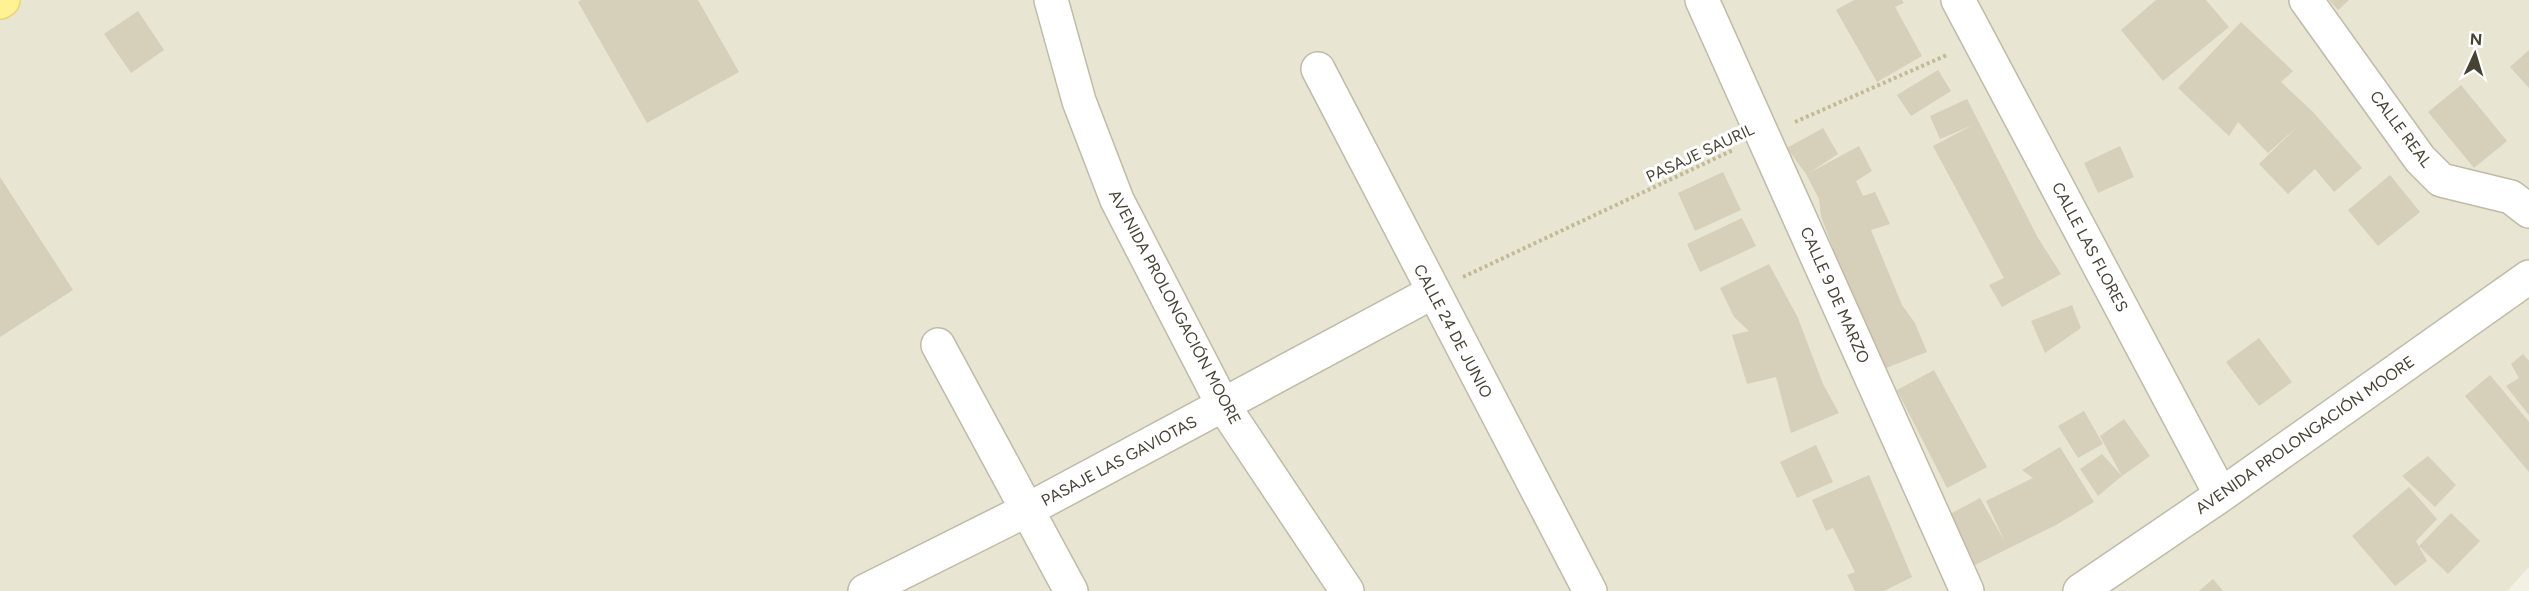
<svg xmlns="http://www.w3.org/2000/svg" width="2529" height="591" font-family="Figtree,sans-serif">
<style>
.residential{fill:#e8e5d2}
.building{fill:#d6cfb9}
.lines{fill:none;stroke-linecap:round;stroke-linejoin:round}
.minor-casing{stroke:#bfbba7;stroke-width:36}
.major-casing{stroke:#ebd85b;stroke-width:36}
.path{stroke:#c2ba97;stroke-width:4;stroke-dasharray:3 3;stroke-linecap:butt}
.minor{stroke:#fff;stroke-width:33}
.major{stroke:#fff292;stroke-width:33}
.labels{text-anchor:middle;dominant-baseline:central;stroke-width:6;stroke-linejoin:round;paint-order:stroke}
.street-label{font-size:16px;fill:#464234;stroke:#fff}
</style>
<rect width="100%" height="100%" fill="#f3f1e4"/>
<path class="residential" d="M0,0H2529V567L2507,591H0Z"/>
<path class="building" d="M581,0H698L739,72L647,123L578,2Z
M1854,0H1902L1904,3L1895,7L1922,56L1877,82L1836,10Z
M2156,0H2206L2229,27L2163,81L2121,30Z
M2329,0H2349L2338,10Z
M138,11L164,50L131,73L104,34Z
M2241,22L2293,71L2281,82L2313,112L2362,168L2334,192L2315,169L2288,194L2259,164L2299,125L2268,153L2238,122L2229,136L2178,88Z
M2529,50V88L2510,67Z
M1938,70L1951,91L1911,116L1897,95Z
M2461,85L2507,141L2474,168L2428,112Z
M1967,99L2038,238L2061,274L2002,307L1989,285L2004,278L1933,146L1973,125L1940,139L1930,116Z
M1823,128L1838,154L1809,173L1859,146L1872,171L1856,181L1863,196L1875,192L1890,224L1871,230L1902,305L1915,323L1927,352L1886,368L1867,340L1821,216L1819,199L1806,174L1787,148Z
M2120,146L2134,177L2098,193L2084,163Z
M1723,172L1741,210L1695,231L1678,193Z
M2390,175L2420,212L2378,246L2348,210Z
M0,177L73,290L0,337Z
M1742,218L1756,246L1700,272L1687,244Z
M1769,264L1798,318L1823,384L1839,413L1791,433L1776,377L1747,384L1732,335L1749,331L1734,317L1720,288Z
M2072,305L2081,328L2045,353L2031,321Z
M2259,338L2292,382L2259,406L2226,362Z
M2523,354L2529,361V415L2506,386L2519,378L2511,364Z
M1934,370L1987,467L1947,488L1897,390Z
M2490,375L2529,422V472L2465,396Z
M2084,411L2103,444L2078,458L2058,426Z
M2124,419L2150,456L2122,476L2100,436Z
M1816,445L1833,482L1797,498L1780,462Z
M2060,447L2094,502L2056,525L1969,568L1941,519L1980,498L2005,542L1986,501L2033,478L2022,470Z
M2102,454L2122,476L2098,496L2080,469Z
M2428,456L2456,485L2435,507L2402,476Z
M1869,475L1912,577L1884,591H1855L1847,575L1855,572L1833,528L1826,531L1812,500Z
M2409,487L2437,519L2416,541L2427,561L2395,586L2352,536Z
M2451,513L2480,541L2448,574L2419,546Z
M2213,579L2223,591H2199Z"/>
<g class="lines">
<g class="minor-casing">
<path id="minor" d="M1051,0L1079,101L1117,200L1223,405L1347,591
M1702,0L1967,591
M1958,0L2221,495
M2306,0L2420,159L2441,180L2511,197L2529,211
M1318,69L1590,591
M938,345L1071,591
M865,591L1027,510L1433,292
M2080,591L2221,495L2529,277"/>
</g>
<g class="major-casing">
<path id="major" d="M0,2L3,0"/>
</g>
<path class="path" d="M1795,122L1947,55
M1463,277L1733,150"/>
<use href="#minor" class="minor"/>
<use href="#major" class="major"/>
</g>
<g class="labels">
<g class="street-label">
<text transform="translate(2401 129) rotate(53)">CALLE REAL</text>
<text transform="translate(1700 153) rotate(-25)">PASAJE SAURIL</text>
<text transform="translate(2090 247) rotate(62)">CALLE LAS FLORES</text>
<text transform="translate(1835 295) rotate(66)">CALLE 9 DE MARZO</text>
<text transform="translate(1175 307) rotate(62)">AVENIDA PROLONGACIÓN MOORE</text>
<text transform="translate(1453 331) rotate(62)">CALLE 24 DE JUNIO</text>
<text transform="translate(2305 435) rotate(-35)">AVENIDA PROLONGACIÓN MOORE</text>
<text transform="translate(1119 461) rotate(-28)">PASAJE LAS GAVIOTAS</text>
</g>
</g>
<g transform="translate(2475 54) rotate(4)" stroke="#ffffff" stroke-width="4.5" paint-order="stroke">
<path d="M0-4.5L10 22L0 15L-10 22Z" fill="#464234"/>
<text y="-9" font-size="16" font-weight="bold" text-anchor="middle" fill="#464234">N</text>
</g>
</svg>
